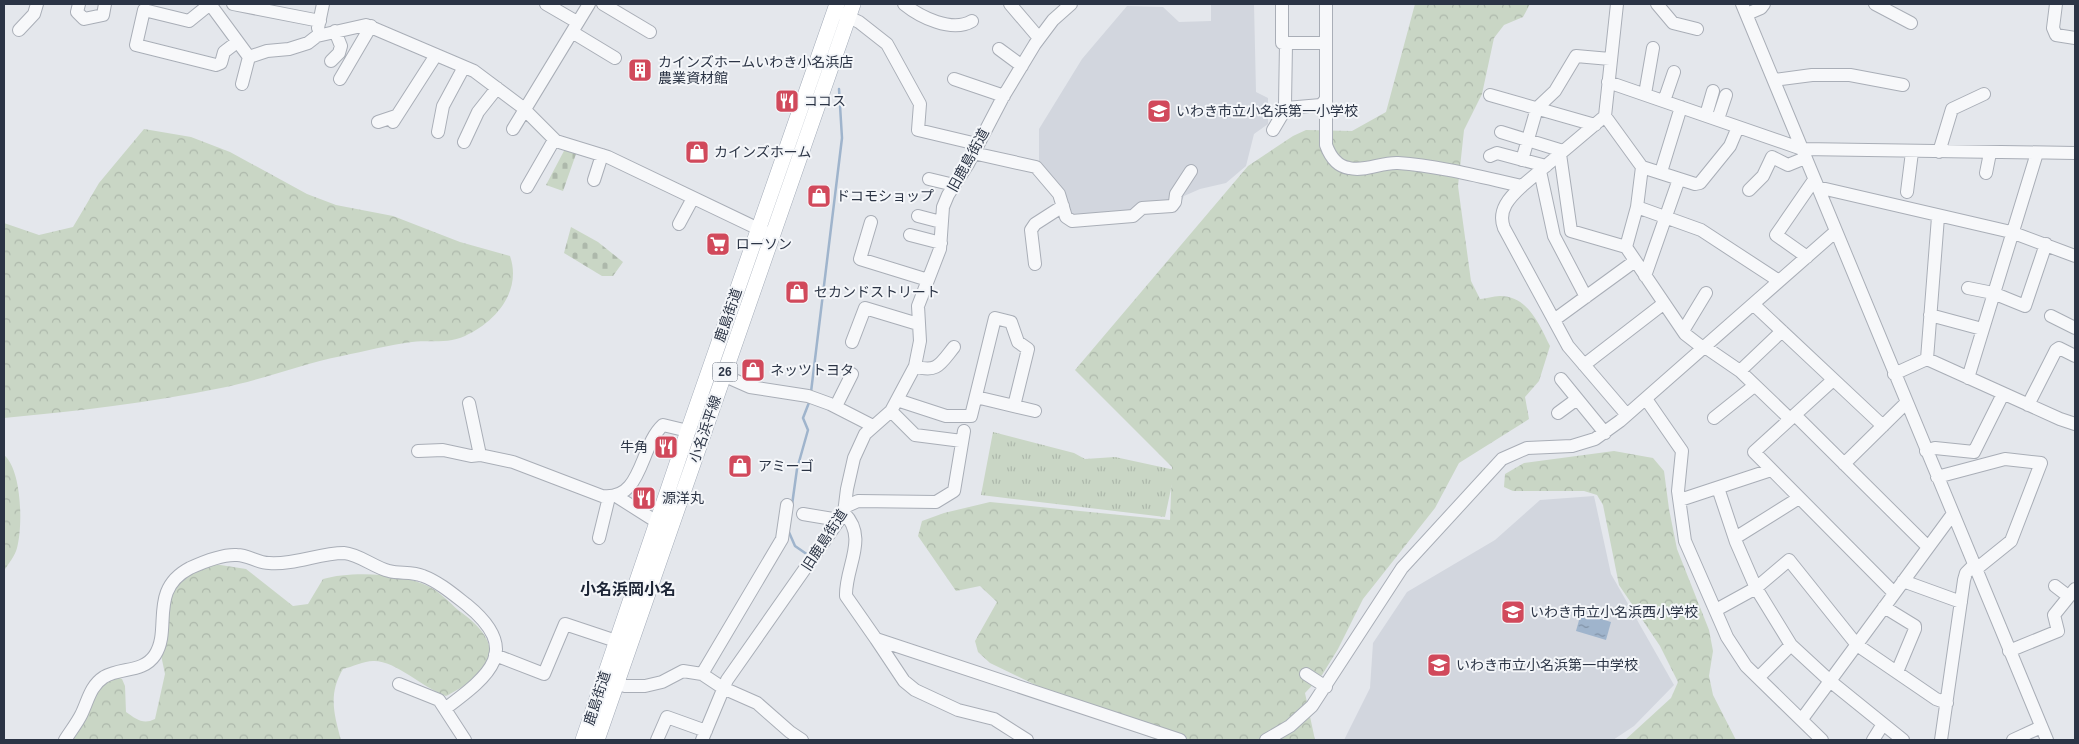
<svg xmlns="http://www.w3.org/2000/svg" width="2079" height="744" font-family="Arial,'Noto Sans JP',sans-serif">
<style>
.built{fill:#d2d6de}
.grass{fill:url(#grass-tufts)}
.forest{fill:url(#forest-crowns)}
.cemetery{fill:url(#cemetery-stones)}
.water{fill:url(#water-ripples)}
.lines{fill:none;stroke-linecap:round;stroke-linejoin:round}
.stream{stroke:#9fb4cc;stroke-width:2.5}
.minor-casing{stroke:#a9aeb7;stroke-width:14}
.major-casing{stroke:#a3abb8;stroke-width:16}
.minor{stroke:#f7f8fa;stroke-width:12}
.major{stroke:#fff;stroke-width:15}
.labels{text-anchor:middle;dominant-baseline:central;stroke-width:4;stroke-linejoin:round;paint-order:stroke}
.shield{fill:#f4f6f9;stroke:#676e7b;stroke-width:1}
.shield-label{font-size:12px;font-weight:bold;fill:#2b3445}
.poi-label{font-size:14px;fill:#2b3445;stroke:#f4f6f9;text-anchor:start}
.street-label{font-size:14px;fill:#2b3445;stroke:#f4f6f9}
.quarter-label{font-size:16px;font-weight:bold;fill:#1d2536;stroke:#f4f6f9}
</style>
<defs>
<pattern id="grass-tufts" width="24" height="20" patternUnits="userSpaceOnUse" patternTransform="scale(1.25)"><rect width="24" height="20" fill="#c9d6c5"/><path d="M3 7l-1-3M5 7V3M7 7l1-3M15 17l-1-3M17 17v-4M19 17l1-3" fill="none" stroke="#adb8ab"/></pattern>
<pattern id="forest-crowns" width="20" height="18" patternUnits="userSpaceOnUse" patternTransform="scale(1.25)"><rect width="20" height="18" fill="#c9d6c5"/><path d="M2 6a3 3 0 1 1 6 0M12 15a3 3 0 1 1 6 0" fill="none" stroke="#adb8ab"/></pattern>
<pattern id="cemetery-stones" width="16" height="16" patternUnits="userSpaceOnUse" patternTransform="scale(1.25)"><rect width="16" height="16" fill="#c9d6c5"/><path d="M2 7V4a2 2 0 0 1 4 0v3zM10 15v-3a2 2 0 0 1 4 0v3z" fill="#adb8ab"/></pattern>
<pattern id="water-ripples" width="26" height="14" patternUnits="userSpaceOnUse" patternTransform="scale(1.25)"><rect width="26" height="14" fill="#9fb4cc"/><path d="M2 4q2-2 4 0t4 0M15 11q2-2 4 0t4 0" fill="none" stroke="#8293a7"/></pattern>
</defs>
<rect width="100%" height="100%" fill="#e4e7ec"/>
<path class="built" d="M1211,4H1254L1256,92L1268,98V124L1254,134L1246,166L1226,183L1200,189L1184,196L1179,207L1173,211L1070,214L1039,164V129L1082,59L1127,6L1163,7L1179,22L1211,21Z
M1594,496L1611,574L1674,685L1634,726L1613,740H1344L1370,688L1373,643L1407,592L1495,540L1540,500Z"/>
<path class="grass" d="M993,432L1074,453L1085,459L1115,457L1175,470L1165,517L981,495Z"/>
<path class="forest" d="M1415,4H1530L1523,17L1504,25L1494,38L1482,94L1464,130L1458,186L1471,281L1480,299C1486,299 1493,296 1500,296C1528,296 1539,324 1550,346L1539,381L1525,397L1529,419L1459,463L1435,508L1363,599L1338,649L1322,675L1305,693L1315,740H1157L1093,713L990,663L978,652L975,641L997,602L980,586L956,591L918,536L922,521L944,513L990,502L1170,520L1172,467L1075,370L1248,166L1293,136L1306,130L1352,131L1386,112Z
M144,129L191,137L230,152L307,194L336,205L393,216L460,242L510,256C522,291 496,322 465,336C448,344 430,340 412,342C389,345 365,351 342,356C301,364 262,380 221,388C149,403 77,411 4,418V223L39,235L73,227L99,183Z
M1614,451L1653,458L1664,471L1669,509L1677,549L1709,630L1713,651L1709,676L1713,695L1736,740H1625L1671,698L1678,682L1660,646L1619,585L1603,505L1597,495L1584,491H1513L1504,487L1505,474L1524,463Z
M4,455C22,470 23,526 17,548C15,556 8,564 4,571Z
M208,563L246,569L293,606L308,604L323,579C351,571 401,573 428,586C439,591 449,602 458,610C469,618 481,627 487,640C499,664 465,687 446,696C423,688 395,660 373,661C364,661 352,667 343,669C328,694 334,714 341,740H70C82,716 90,689 116,676L122,679L125,686L126,712C136,719 143,725 155,719L165,674L161,655L171,593L182,576Z"/>
<path class="cemetery" d="M565,149L576,154L563,191L546,185Z
M571,227L598,242L623,262L613,276H602L564,253Z"/>
<path class="water" d="M1581,613L1611,622L1606,640L1576,631Z"/>
<g class="lines">
<path class="stream" d="M811,392L842,138L839,89
M792,505L797,469L808,430L803,418L810,400
M788,530L795,546L808,555"/>
<g class="minor-casing">
<path id="minor" d="M79,4L77,12L84,19L103,15L105,4
M210,4L249,57L267,51L289,49L308,43L317,36L366,25L474,71L522,107L556,141L608,157L767,233
M210,4L189,21L144,10L136,45L216,65L221,63L224,52L237,42
M233,4L320,21
M546,4L577,22
M603,4L650,32
M904,4C920,17 952,33 972,21
M1010,4L1039,38
M1282,4V43H1326
M1326,4V145C1330,156 1336,166 1349,168C1365,172 1382,162 1398,163C1440,166 1481,177 1522,186L1605,116L1617,4
M1657,4L1673,23L1697,29
M1742,4L2047,740
M1875,4L1911,23
M2056,4L2053,28L2056,35L2075,38
M840,13L859,22L887,44L920,104L918,130L977,144
M1747,14L1761,8L1764,4
M318,28L323,4
M19,30L34,14L37,4
M572,32L615,58
M1286,44L1285,104L1286,108L1321,105L1326,99
M999,49L1022,66
M331,61L339,53L341,46L335,31
M340,79L371,26
M954,79L1004,96
M1774,80L1812,75H1850L1903,85
M1608,82L1802,149L2075,153
M242,84L249,57
M1645,94L1653,48
M1490,95L1595,125
M1664,101L1674,72
M1706,115L1713,91
M1605,116L1642,167L1637,207L1626,247L1685,334L1703,348
M1718,119L1726,95
M378,122L396,116
M393,122L436,55
M513,129L589,4
M1273,130L1286,108
M438,132L443,106L464,67
M1501,132L1563,151
M464,142L478,112L497,88
M1939,152L1952,109L1984,94
M973,153L1036,167L1059,194L1066,217L1072,221L1133,216L1142,208L1172,206L1175,202L1176,194L1191,171
M1560,154L1571,231L1626,247
M1490,156L1497,153L1546,166
M1522,160L1537,108L1555,91L1576,56L1610,59
M1642,167L1695,184L1700,183L1730,146L1738,127
M1540,171L1554,236L1586,297
M1661,172L1681,107
M1986,173L1990,153
M929,179L954,185
M594,180L602,155
M1522,186C1510,197 1497,210 1504,228L1568,346L1627,415
M527,187L554,140
M1817,187L2011,232L2075,256
M1749,190L1763,176L1772,157L1788,165L1805,158
M1907,192L1912,152
M1637,207L1701,230L1779,281
M918,216L941,222
M871,222L860,259L928,280
M679,224L693,198
M910,235L941,243
M1807,257L1776,235L1814,180
M1035,264L1031,230L1035,224L1063,206
M1645,276L1679,179
M1968,288L1993,293L2025,306L2046,244
M1753,304L1883,426
M1930,315L1982,329
M2051,316L2075,328
M1554,320L1635,261
M1683,331L1706,293
M852,342L865,308L918,324
M1705,347L1740,371L1790,419
M1927,359L2060,419L2075,424
M1584,365L1663,304
M915,366C937,374 941,363 954,347
M1740,371L1782,331
M716,372L750,387L808,396L830,404L873,426
M1894,374L1927,359L1938,217
M1968,378L2037,153
M1561,379L1605,433
M1833,380L1754,452L1894,593
M976,397L1035,411
M1646,399L1682,451L1678,491L1685,541L1727,637L1746,666L1822,740
M897,400L946,416H971L995,318L1011,322L1018,342L1028,349L1014,406
M469,403L480,455L513,462L602,496C643,501 639,447 663,425L688,431
M2028,405L2056,350L2059,348L2075,356
M836,406L852,374
M891,411L915,435L962,441
M1558,413L1577,399
M1795,415L1927,546
M1714,418L1754,386
M418,451L443,450L471,456L480,455
M1926,451L1935,448L1974,452L2003,394
M1844,464L1906,403
M1937,477L2005,459L2041,463L2011,541L1975,570
M1718,488L1736,542L1756,588L1791,645L1830,681L1903,740
M616,496L657,522L666,525
M1680,500L1771,470
M847,506L858,501L936,502L954,491L964,431
M844,513C869,538 845,567 846,596L876,639L1180,740
M803,514L839,520
M599,538L609,497
M1735,538L1799,498
M1903,581L1961,602
M2055,586L2068,596
M1884,607L1915,626V629L1897,672
M1716,610L1756,588L1789,560L1857,645L1936,699L1947,703
M876,639L904,681L915,690L958,710L994,719L1027,740
M2009,651L2058,631L2054,615L2075,589
M495,655L544,674L565,624L616,641
M702,674L782,539L787,505
M1306,674L1326,687
M1759,677L1791,645
M608,681L625,686H645L662,682L683,671L702,674L723,688L757,703L790,732L802,740
M399,684L439,700L465,740
M1802,719L1952,515
M65,740C70,732 77,723 81,715C88,701 90,686 104,677C121,667 143,673 155,655C172,629 148,590 190,568C203,562 222,554 237,555C248,555 258,563 269,563C295,565 319,553 344,553C359,554 375,568 389,571C400,574 412,571 423,576C439,582 453,594 467,605C522,650 490,675 446,708
M657,740L667,717L706,731
M702,740L727,680L844,513L847,489L854,458L865,434L891,411L915,366L920,341L918,306L940,249L943,207L948,195L968,164L1003,97L1035,44L1053,20L1071,4
M1266,740L1290,726L1312,706L1402,568L1502,459L1527,448L1572,446L1595,439L1620,421L1835,232
M1873,740L1883,724
M1941,740L1964,580L1966,573L1973,566
M2013,740L2041,727"/>
</g>
<g class="major-casing">
<path id="major" d="M583,740L688,431L837,4
M597,740L853,4"/>
</g>
<use href="#minor" class="minor"/>
<use href="#major" class="major"/>
</g>
<defs>
<g id="building-square" transform="scale(1.25)"><rect x="-9" y="-9" width="18" height="18" rx="4" fill="#d1495b" stroke="#f4f6f9"/><path d="M-4-6H4V6H1V3H-1V6H-4ZM-2.5-4.3h1.7v1.8h-1.7ZM.8-4.3h1.7v1.8H.8ZM-2.5-1h1.7V.8h-1.7ZM.8-1h1.7V.8H.8Z" fill="#fff"/></g>
<g id="restaurant-square" transform="scale(1.25)"><rect x="-9" y="-9" width="18" height="18" rx="4" fill="#d1495b" stroke="#f4f6f9"/><path d="M-5-6h1v4h1v-4h1v4h1v-4h1v5L-1.5 .5V6h-2V.5L-5-1ZM5-6V6H3V1.5H1.5Q1.5-4 5-6Z" fill="#fff"/></g>
<g id="school-square" transform="scale(1.25)"><rect x="-9" y="-9" width="18" height="18" rx="4" fill="#d1495b" stroke="#f4f6f9"/><path d="M0-5L7-2L0 1L-7-2ZM-4 1L0 2.5L4 1V4Q0 6-4 4Z" fill="#fff"/></g>
<g id="shop-square" transform="scale(1.25)"><rect x="-9" y="-9" width="18" height="18" rx="4" fill="#d1495b" stroke="#f4f6f9"/><path d="M-5-2.5h2.3a2.7 3.5 0 0 1 5.4 0H5L5.5 6h-11ZM-1.5-2.5h3a1.5 2.3 0 0 0-3 0Z" fill="#fff"/></g>
<g id="supermarket-square" transform="scale(1.25)"><rect x="-9" y="-9" width="18" height="18" rx="4" fill="#d1495b" stroke="#f4f6f9"/><path d="M-6-5.5h2.5l.6 2H6L4.5 2H-2.5L-4.4-4H-6ZM-1.5 3.2a1.3 1.3 0 1 0 .1 0ZM3 3.2a1.3 1.3 0 1 0 .1 0Z" fill="#fff"/></g>
</defs>
<g fill-rule="evenodd">
<use href="#building-square" x="640" y="70"/>
<use href="#restaurant-square" x="787" y="101"/>
<use href="#school-square" x="1159" y="111"/>
<use href="#shop-square" x="697" y="152"/>
<use href="#shop-square" x="819" y="196"/>
<use href="#supermarket-square" x="718" y="244"/>
<use href="#shop-square" x="797" y="292"/>
<use href="#shop-square" x="753" y="370"/>
<use href="#restaurant-square" x="666" y="447"/>
<use href="#shop-square" x="740" y="466"/>
<use href="#restaurant-square" x="644" y="498"/>
<use href="#school-square" x="1513" y="612"/>
<use href="#school-square" x="1439" y="665"/>
</g>
<g class="labels">
<rect class="shield" x="712.5" y="362.5" width="25" height="19" rx="4"/>
<g class="shield-label">
<text x="725" y="372">26</text>
</g>
<g class="poi-label">
<text x="658" y="62">カインズホームいわき小名浜店<tspan x="658" dy="16">農業資材館</tspan></text>
<text x="804" y="101">ココス</text>
<text x="1176" y="111">いわき市立小名浜第一小学校</text>
<text x="714" y="152">カインズホーム</text>
<text x="836" y="196">ドコモショップ</text>
<text x="736" y="244">ローソン</text>
<text x="814" y="292">セカンドストリート</text>
<text x="770" y="370">ネッツトヨタ</text>
<text x="648" y="447" text-anchor="end">牛角</text>
<text x="758" y="466">アミーゴ</text>
<text x="662" y="498">源洋丸</text>
<text x="1530" y="612">いわき市立小名浜西小学校</text>
<text x="1456" y="665">いわき市立小名浜第一中学校</text>
</g>
<g class="street-label">
<text transform="translate(968 160) rotate(-61)">旧鹿島街道</text>
<text transform="translate(728 315) rotate(-71)">鹿島街道</text>
<text transform="translate(705 429) rotate(-71)">小名浜平線</text>
<text transform="translate(824 540) rotate(-57)">旧鹿島街道</text>
<text transform="translate(597 698) rotate(-72)">鹿島街道</text>
</g>
<g class="quarter-label">
<text x="628" y="589">小名浜岡小名</text>
</g>
</g>
<rect width="2079" height="744" fill="none" stroke="#2b3445" stroke-width="10"/>
</svg>
